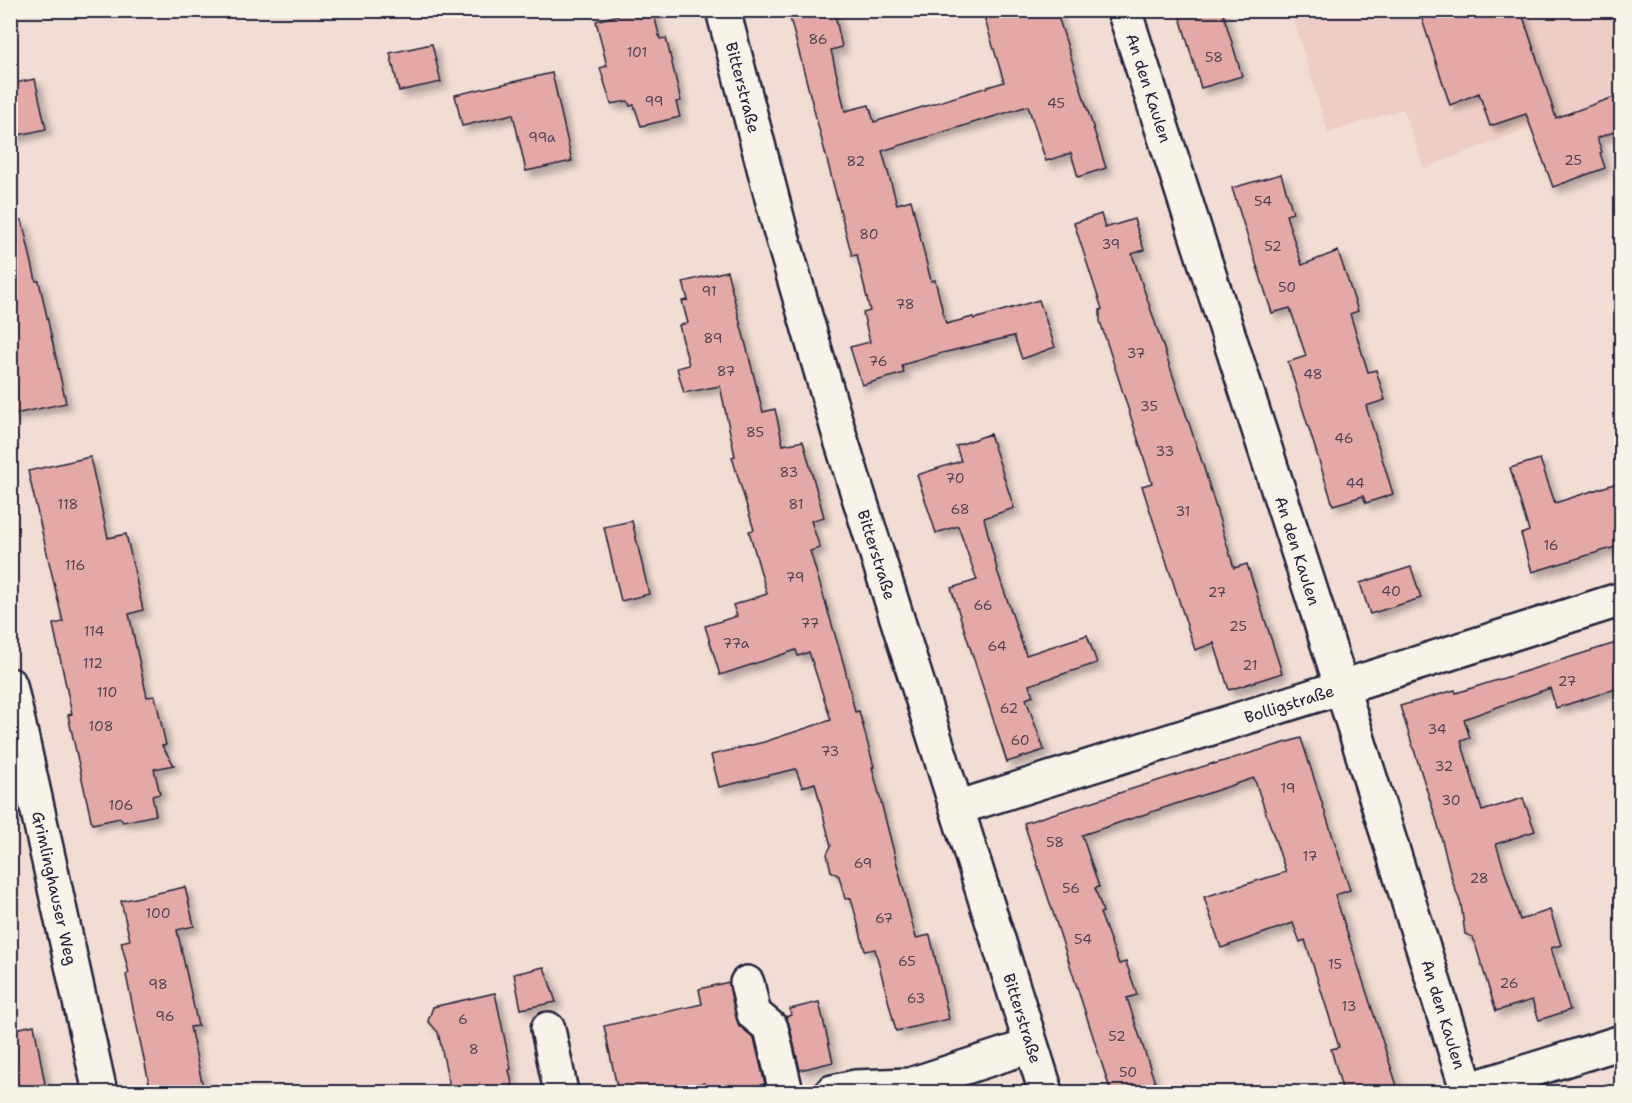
<svg xmlns="http://www.w3.org/2000/svg" width="1632" height="1103" font-family="'Shantell Sans',sans-serif">
<style>
.built{fill:#edcdc6}
.building{fill:#e4a9a7;stroke:#22223b;stroke-width:1.5;filter:url(#shadow)}
.lines{fill:none;stroke-linecap:round;stroke-linejoin:round}
.minor-casing{stroke:#22223b;stroke-width:38}
.minor{stroke:#f7f3e8;stroke-width:33}
.labels{text-anchor:middle;dominant-baseline:central;stroke-width:4.5;stroke-linejoin:round;paint-order:stroke}
.number-label{font-size:14px;fill:#524456}
.street-label{font-size:16px;fill:#22223b;stroke:#f7f3e8}
</style>
<defs>
<filter id="shadow"><feDropShadow dx="5.5" dy="5.5" stdDeviation="3" flood-color="#0004"/></filter>
</defs>
<rect width="100%" height="100%" fill="#f1ddd4"/>
<filter id="ink" filterUnits="userSpaceOnUse"><feTurbulence type="fractalNoise" baseFrequency=".0167" numOctaves="2"/><feDisplacementMap in="SourceGraphic" scale="12" xChannelSelector="R" yChannelSelector="G"/><feConvolveMatrix kernelMatrix="1 2 1 2 8 2 1 2 1" color-interpolation-filters="sRGB"/></filter>
<g filter="url(#ink)">
<path class="built" d="M1291,11H1621V94L1424,168L1403,109L1328,133Z"/>
<path class="building" d="M636,10H653L660,39L666,38L681,101L676,102L680,117L641,126L634,105L630,106L628,101L611,104L600,68L607,66L596,21Z
M788,10H834L842,47L831,50L845,111L869,105L874,122L1004,82L982,10H1056L1106,168L1078,177L1071,153L1046,161L1028,106L882,151L897,204L911,200L931,281L935,280L946,324L973,317L974,319L1039,300L1055,347L1022,359L1014,336L942,353L902,365L904,373L862,385L850,347L870,342L863,313L870,311L857,255L852,256Z
M1178,10H1222L1242,76L1201,88Z
M1419,10H1521L1556,118L1622,94V129L1597,138L1602,152L1600,153L1605,168L1553,187L1526,114L1490,126L1479,93L1450,105Z
M432,44L441,82L399,91L390,53Z
M552,73L572,161L526,171L513,114L462,126L455,95Z
M35,79L46,129L10,137V84Z
M1281,174L1293,213L1286,215L1302,265L1338,251L1358,311L1350,314L1368,372L1376,370L1385,400L1366,406L1393,494L1366,503L1363,496L1333,505L1288,362L1306,356L1290,308L1272,313L1232,188Z
M1101,214L1105,228L1134,219L1144,250L1132,254L1203,465L1234,568L1247,564L1282,673L1229,690L1214,643L1195,650L1142,486L1152,483L1100,321V310L1102,309L1074,223Z
M22,220L36,281H39L66,403L10,415V221Z
M727,271L763,412L775,409L783,445L803,441L824,517L811,521L820,548L810,551L844,665L855,712L859,711L874,767H872L916,938L930,935L949,1019L896,1031L875,949L865,951L851,898L845,899L839,876L831,871L827,854L831,846L815,783L802,787L796,769L719,787L711,755L764,742L831,720L809,652L798,656L796,650L720,675L705,626L737,616L733,605L767,594L749,531L754,530L732,457L735,456L720,386L684,393L677,368L689,365L679,325L688,323L682,301L688,300L683,282Z
M990,434L1014,508L984,518L998,573L1026,655L1087,635L1097,663L1029,685L1033,696L1026,699L1044,750L1007,762L951,588L977,580L958,526L936,533L917,475L961,461L956,446Z
M90,457L108,538L126,534L143,610L129,614L136,647L147,697L155,696L166,745L162,746L174,765L154,769L160,794L152,796L156,815L123,822L120,818L92,824L68,715L72,714L53,624L63,622L28,471Z
M1540,459L1555,503L1614,484L1622,507V545L1532,572L1521,534L1529,531L1510,468Z
M632,521L649,594L621,601L604,527Z
M1411,567L1421,598L1370,614L1360,583Z
M1622,641V687L1556,708L1550,688L1464,719L1470,738L1461,741L1482,811L1523,798L1535,831L1496,844L1520,920L1550,910L1561,945L1551,948L1570,1010L1539,1020L1532,1000L1496,1011L1473,937L1465,934L1461,904L1453,883L1438,825L1400,706L1455,690L1456,693Z
M1301,738L1350,890L1335,895L1399,1092H1343L1331,1049L1339,1047L1305,940L1300,942L1293,923L1221,948L1204,897L1286,872L1254,778L1082,835L1099,887L1095,888L1103,912L1100,913L1119,964L1126,962L1137,995L1127,998L1158,1092H1111L1024,823L1214,763V764Z
M185,887L194,926L177,930L198,1026L190,1027L204,1092H151L126,975L129,973L121,942L130,940L121,901Z
M544,967L556,1002L521,1009L514,974Z
M729,982L739,1027H741L754,1038L765,1084L723,1092H706L704,1083L660,1092H618L604,1026L702,1004L699,989Z
M495,993L511,1069L509,1070L514,1092H451L438,1032L428,1021L433,1007Z
M819,1002L833,1062L800,1070L789,1024L785,1017L791,1015L790,1009Z
M34,1025L45,1084L10,1092V1030Z"/>
<g class="lines">
<g class="minor-casing">
<g id="minor">
<path id="s1" d="M723,10L780,229L841,440L1046,1092"/>
<path id="s2" d="M1124,10L1342,688L1468,1092"/>
<path id="s3" d="M10,685L100,1092"/>
<path id="s4" d="M957,808L1622,599"/>
<path d="M747,983L754,1014L771,1028L786,1092"/>
<path d="M548,1029L561,1092"/>
<path d="M1467,1090L1622,1042"/>
<path d="M832,1092L855,1087L910,1085L1030,1046"/>
</g>
</g>
<use href="#minor" class="minor"/>
</g>
</g>
<g class="labels">
<g class="number-label">
<text x="818" y="39">86</text>
<text x="637" y="52">101</text>
<text x="1214" y="57">58</text>
<text x="654" y="101">99</text>
<text x="1056" y="103">45</text>
<text x="542" y="137">99a</text>
<text x="1573" y="160">25</text>
<text x="856" y="161">82</text>
<text x="1263" y="201">54</text>
<text x="869" y="234">80</text>
<text x="1111" y="244">39</text>
<text x="1273" y="246">52</text>
<text x="1287" y="287">50</text>
<text x="709" y="291">91</text>
<text x="905" y="304">78</text>
<text x="713" y="338">89</text>
<text x="1136" y="353">37</text>
<text x="878" y="361">76</text>
<text x="726" y="371">87</text>
<text x="1313" y="374">48</text>
<text x="1149" y="406">35</text>
<text x="755" y="432">85</text>
<text x="1344" y="438">46</text>
<text x="1165" y="451">33</text>
<text x="789" y="472">83</text>
<text x="955" y="478">70</text>
<text x="1355" y="483">44</text>
<text x="68" y="504">118</text>
<text x="796" y="504">81</text>
<text x="960" y="509">68</text>
<text x="1183" y="511">31</text>
<text x="1551" y="545">16</text>
<text x="75" y="565">116</text>
<text x="795" y="577">79</text>
<text x="1391" y="591">40</text>
<text x="1217" y="592">27</text>
<text x="983" y="605">66</text>
<text x="810" y="623">77</text>
<text x="1238" y="626">25</text>
<text x="94" y="631">114</text>
<text x="736" y="643">77a</text>
<text x="997" y="646">64</text>
<text x="93" y="663">112</text>
<text x="1250" y="665">21</text>
<text x="1567" y="681">27</text>
<text x="107" y="692">110</text>
<text x="1009" y="708">62</text>
<text x="101" y="726">108</text>
<text x="1437" y="729">34</text>
<text x="1020" y="740">60</text>
<text x="830" y="751">73</text>
<text x="1444" y="766">32</text>
<text x="1288" y="788">19</text>
<text x="1451" y="800">30</text>
<text x="121" y="805">106</text>
<text x="1055" y="842">58</text>
<text x="1310" y="856">17</text>
<text x="863" y="863">69</text>
<text x="1479" y="878">28</text>
<text x="1071" y="888">56</text>
<text x="158" y="913">100</text>
<text x="884" y="918">67</text>
<text x="1083" y="939">54</text>
<text x="907" y="961">65</text>
<text x="1335" y="964">15</text>
<text x="1509" y="983">26</text>
<text x="158" y="984">98</text>
<text x="916" y="998">63</text>
<text x="1349" y="1006">13</text>
<text x="165" y="1016">96</text>
<text x="463" y="1019">6</text>
<text x="1117" y="1036">52</text>
<text x="474" y="1049">8</text>
<text x="1128" y="1072">50</text>
</g>
<g class="street-label">
<text stroke="none"><textPath href="#s1" startOffset="80">Bitterstraße</textPath></text>
<text stroke="none"><textPath href="#s2" startOffset="82">An den Kaulen</textPath></text>
<text stroke="none"><textPath href="#s2" startOffset="568">An den Kaulen</textPath></text>
<text stroke="none"><textPath href="#s1" startOffset="566">Bitterstraße</textPath></text>
<text stroke="none"><textPath href="#s4" startOffset="348">Bolligstraße</textPath></text>
<text stroke="none"><textPath href="#s3" startOffset="208">Grimlinghauser Weg</textPath></text>
<text stroke="none"><textPath href="#s2" startOffset="1054">An den Kaulen</textPath></text>
<text stroke="none"><textPath href="#s1" startOffset="1052">Bitterstraße</textPath></text>
</g>
</g>
<rect width="1632" height="1103" fill="none" stroke="#f7f3e8" stroke-width="36"/>
<rect x="18" y="18" width="1596" height="1067" fill="none" stroke="#22223b" stroke-width="2" filter="url(#ink)"/>
</svg>
